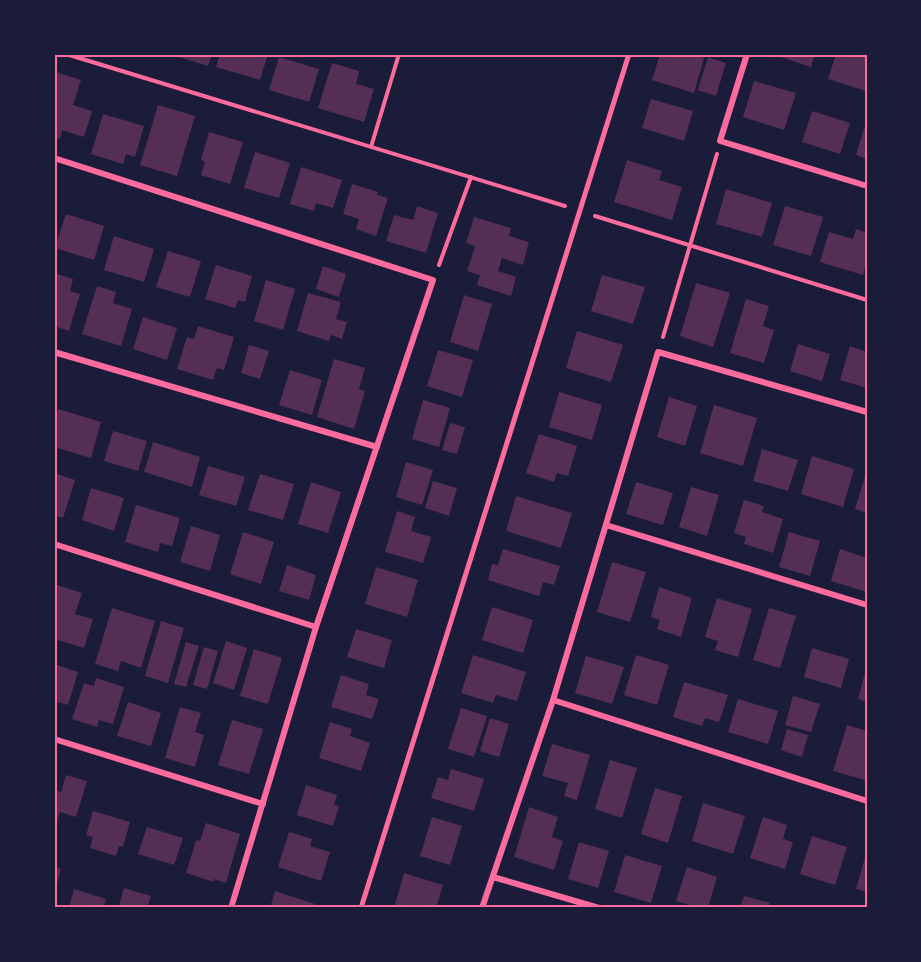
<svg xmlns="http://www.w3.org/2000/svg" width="921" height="962" font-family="'Titillium Web',sans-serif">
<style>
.building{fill:#542f53}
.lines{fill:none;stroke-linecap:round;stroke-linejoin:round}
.path{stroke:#ff6b9d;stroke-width:4}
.pedestrian{stroke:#ff6b9d;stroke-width:5}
.minor{stroke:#ff6b9d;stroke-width:6}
.neatline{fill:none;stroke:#ff6b9d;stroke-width:2}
</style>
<rect width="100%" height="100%" fill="#1b1b3a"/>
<path class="building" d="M177,54H212L208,66L176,56Z
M220,54H268L260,80L216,67Z
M660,54H690L704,58L694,93L652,80Z
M772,54H815L811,67Z
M836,54H867L866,91L828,79Z
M279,57L319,69L309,102L269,90Z
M708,57L726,63L716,96L698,90Z
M332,63L359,71L356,84L374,89L364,122L318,108Z
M56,72L81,80L73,105L92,111L84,137L62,130L60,139L54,137V78Z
M754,81L796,93L784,130L743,117Z
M651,99L693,111L684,141L642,128Z
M158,105L195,116L177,176L140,165Z
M812,111L850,123L840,154L802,142Z
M103,114L144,126L135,157L126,154L123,164L91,154Z
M867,119V159L856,155Z
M209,132L243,142L230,184L201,175L205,162L201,160Z
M255,152L290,163L279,198L244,188Z
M627,160L662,171L659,180L682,187L672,220L614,202Z
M301,167L342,180L333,208L316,203L314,211L290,204Z
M352,184L378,192L377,195L388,198L376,236L356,229L359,219L343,214Z
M726,189L772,203L762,237L716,224Z
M417,206L438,213L426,253L386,241L394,215L413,220Z
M785,206L823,217L811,256L773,245Z
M66,214L104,226L94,260L55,248Z
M474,217L511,228L509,236L529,242L523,265L502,258L498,271L516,277L511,296L477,285L480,275L467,271L475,246L466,243Z
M856,229L867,233V260L863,275L820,262L829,232L853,239Z
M114,236L154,249L144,282L104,270Z
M168,251L201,261L190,297L156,287Z
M216,265L252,276L245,302L238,300L235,308L205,299Z
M323,266L346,274L339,297L316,289Z
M54,273L73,279L70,291L80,294L69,331L54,326Z
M602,275L645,287L633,324L591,311Z
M266,280L295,289L283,330L254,321Z
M696,283L730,293L713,347L680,336Z
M97,286L116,292L113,303L132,309L121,346L82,334Z
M308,293L341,302L336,319L347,322L342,339L331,335L329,341L297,331Z
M464,295L492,304L478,351L450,342Z
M746,299L769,306L763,326L774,330L764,363L730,353Z
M143,317L177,328L167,360L133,349Z
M198,326L234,337L224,370L217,368L213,380L177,369L187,337L194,339Z
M577,331L623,345L611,382L566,368Z
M798,344L830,354L822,381L790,371Z
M249,345L269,351L260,379L241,373Z
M850,346L867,352V388L840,380Z
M438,350L473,360L462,397L427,386Z
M334,359L365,368L359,389L365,391L354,429L317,417Z
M290,370L322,380L312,415L279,405Z
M559,392L602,405L592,440L549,427Z
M669,397L697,406L685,446L657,437Z
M423,400L450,408L439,447L412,439Z
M714,405L757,418L743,466L700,453Z
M58,409L101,422L91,458L54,447V422Z
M450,423L465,427L457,454L442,450Z
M113,431L147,441L138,471L104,461Z
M539,434L577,446L568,476L557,473L554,482L526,473Z
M153,442L200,457L192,487L144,472Z
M762,449L798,460L788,491L753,481Z
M812,456L854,469L843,507L801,494Z
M406,462L433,470L422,505L396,497Z
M208,466L245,477L236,506L199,495Z
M867,470V513L855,509Z
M54,473L75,480L63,518L54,515Z
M260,474L294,484L283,520L248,510Z
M433,481L457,488L449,516L425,508Z
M311,482L341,492L328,533L298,524Z
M636,482L673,493L663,525L626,514Z
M691,487L719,495L707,536L679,527Z
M91,488L124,498L114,531L82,520Z
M516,496L572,513L561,548L506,531Z
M744,500L764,506L762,512L783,519L773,553L744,544L746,537L734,533Z
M136,505L180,518L172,546L160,543L158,552L125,542Z
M397,511L415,517L411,531L431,537L423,563L385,552Z
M191,526L220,535L210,571L180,562Z
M243,532L274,542L261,584L230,574Z
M789,532L820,541L810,576L779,567Z
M503,549L560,566L554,585L543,582L539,596L488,580L492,564L498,565Z
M840,549L867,558V592L831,581Z
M612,562L646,572L630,622L597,612Z
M287,565L316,575L309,600L279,591Z
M376,567L418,580L407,617L365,604Z
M57,585L82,593L75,614L93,619L84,648L54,639V594Z
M659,587L692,598L681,637L657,629L660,620L651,617Z
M717,598L752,609L738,657L715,650L718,641L705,637Z
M492,607L533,620L523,653L482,640Z
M112,608L155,621L141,668L121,661L118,671L95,664Z
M769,608L796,616L780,668L753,660Z
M161,621L184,628L168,683L145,676Z
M356,629L392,640L384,668L347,657Z
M226,641L247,648L234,690L213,683Z
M186,642L199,646L186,687L174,684Z
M204,647L218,651L207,689L193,685Z
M812,648L849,659L841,688L804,677Z
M254,649L282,658L268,704L240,696Z
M473,655L526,672L517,701L496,695L493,703L461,693Z
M636,655L669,665L657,705L624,695Z
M586,656L624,667L612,704L575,693Z
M54,664L78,672L68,705L54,701Z
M866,669H867V702L858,699Z
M341,675L369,684L366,695L379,699L372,719L331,707Z
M96,678L124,687L113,724L99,720L97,727L72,719L84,683L94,686Z
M684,682L728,695L719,722L705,718L702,726L673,717Z
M793,696L820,704L811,732L785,725Z
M738,699L778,711L768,744L728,732Z
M128,702L161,713L151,746L117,736Z
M180,707L201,713L195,732L204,735L195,767L165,758Z
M461,708L487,716L474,757L448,749Z
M490,718L509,724L499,757L480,751Z
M232,720L263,729L249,774L218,765Z
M330,722L352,729L350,736L370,743L361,771L319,758Z
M847,725L867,731V773L865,780L833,771Z
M787,729L808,735L802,757L781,750Z
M552,744L590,755L577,800L564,796L568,783L542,776Z
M610,760L637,768L622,818L595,809Z
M451,769L484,779L474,811L431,798L438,777L448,780Z
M66,775L87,781L76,817L60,812L56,825L54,824V790L61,792Z
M306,785L337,795L334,805L339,806L333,826L297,815Z
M655,788L682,796L668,843L641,834Z
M703,803L745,816L733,854L692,841Z
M529,807L558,817L552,837L563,841L554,870L514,857Z
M93,811L130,822L123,847L119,846L116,856L90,848L93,837L86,835Z
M432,817L462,826L450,865L420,856Z
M763,817L787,825L783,839L793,842L785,869L750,858Z
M206,823L240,834L226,883L214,879V882L186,873L196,840L200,841Z
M147,827L183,838L174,865L138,854Z
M289,832L312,839L310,846L330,852L321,881L278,867Z
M812,836L847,847L835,885L800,874Z
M579,842L609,851L598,888L568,879Z
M866,854H867V892L856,889Z
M625,855L662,866L651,903L614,892Z
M54,867L61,869L55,892H54Z
M687,867L717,877L708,908H700L676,901Z
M404,873L443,885L436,908H394Z
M124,888L151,896L147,908H118Z
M74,889L106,899L103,908H69Z
M275,891L315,904L313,908H270Z
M744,896L770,903L768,908H740Z"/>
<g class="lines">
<path class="path" d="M66,54L565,206
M371,147L399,54
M595,216L867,300
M439,265L471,177
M663,337L717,154"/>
<path class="pedestrian" d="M361,908L629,54"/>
<path class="minor" d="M747,54L720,141L867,186
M54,158L433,280L316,627
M54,352L377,447
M606,525L867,605
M54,544L316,627L231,908
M553,700L867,801
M54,739L263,804
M493,877L599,908
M482,908L553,700L658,352L867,412"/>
</g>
<rect width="921" height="962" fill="none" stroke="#1b1b3a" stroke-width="111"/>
<rect x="56" y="56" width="810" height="850" class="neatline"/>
</svg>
